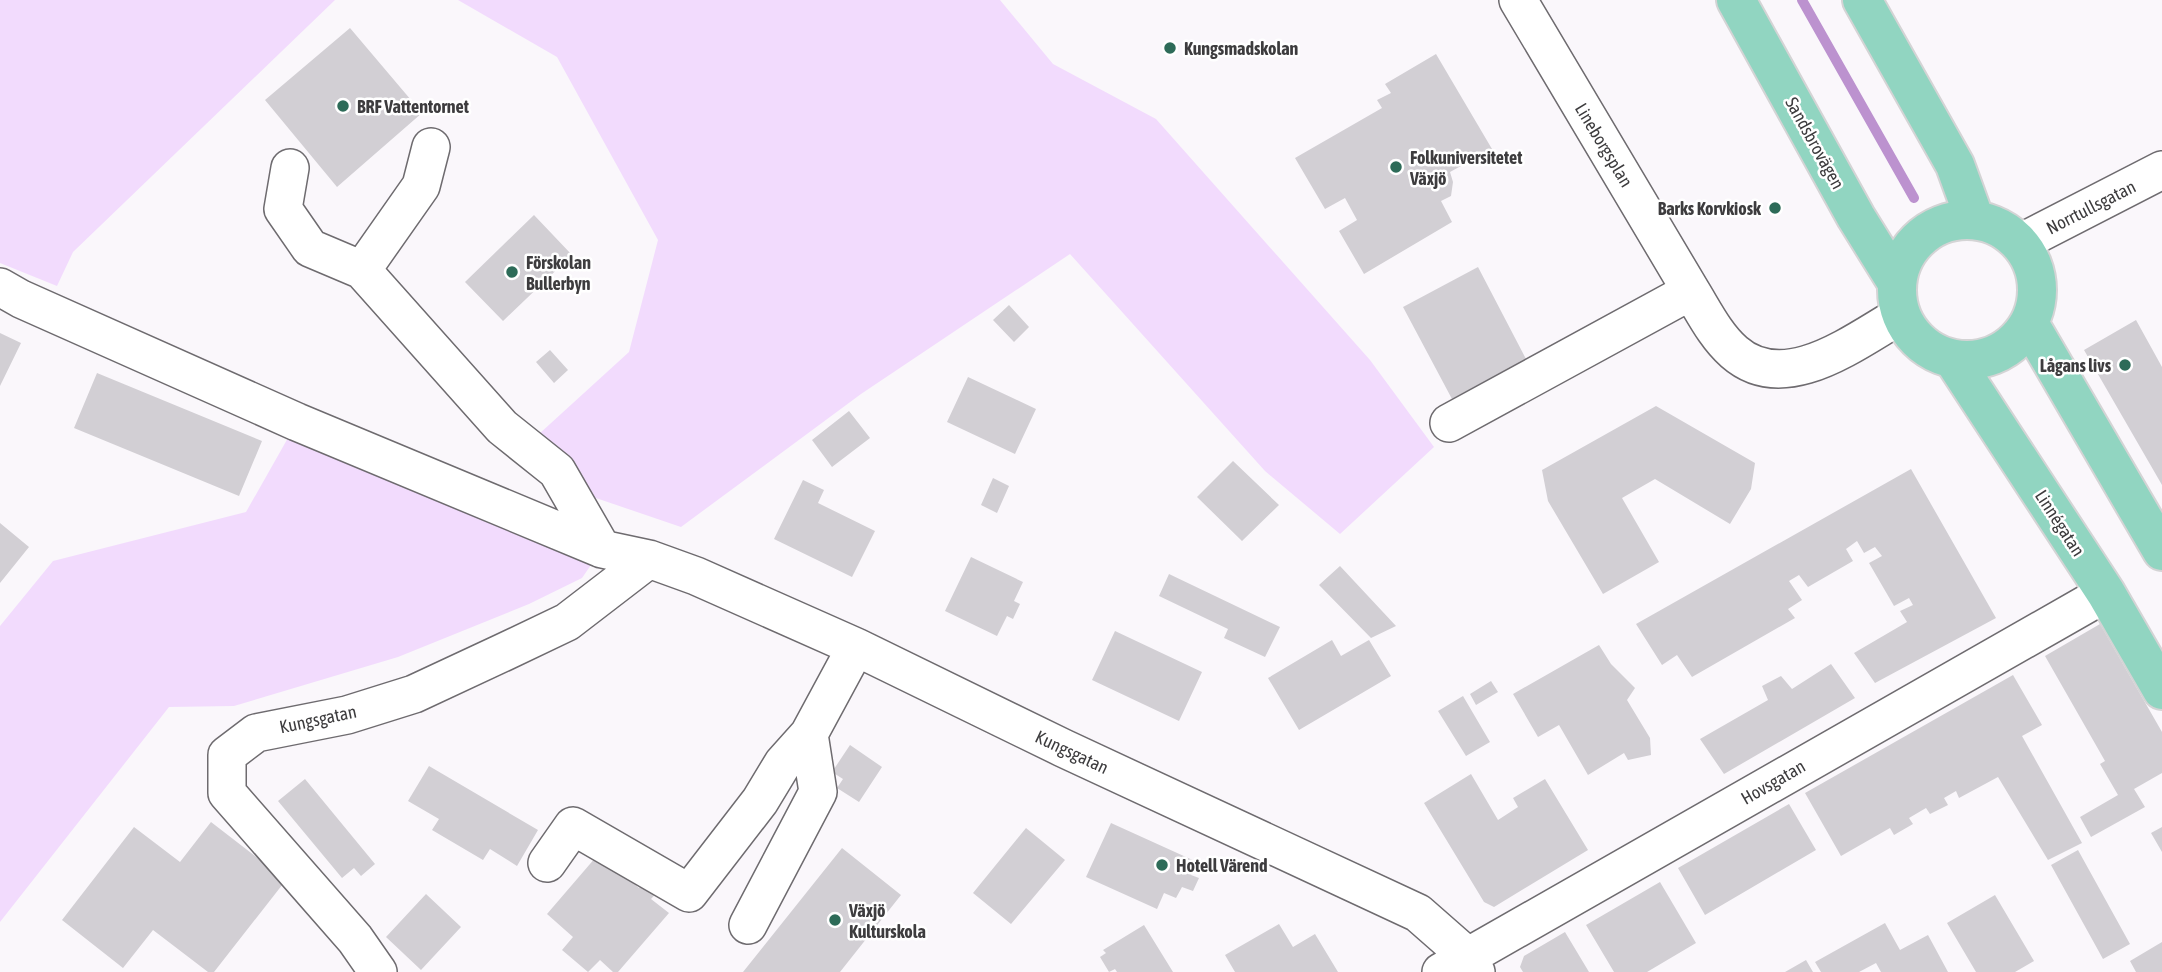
<svg xmlns="http://www.w3.org/2000/svg" width="2162" height="972" font-family="'Asap Condensed',sans-serif">
<style>
.green{fill:#f2dbfd}
.lines{fill:none;stroke-linecap:round;stroke-linejoin:round}
.stream{stroke:#bc92cf;stroke-width:10}
.building{fill:#d2cfd4}
.minor-casing{stroke:#6e6b6f;stroke-width:40}
.major-casing{stroke:#d4d4d5;stroke-width:42}
.minor{stroke:#fff;stroke-width:37}
.major{stroke:#91d5c1;stroke-width:38}
.poi-dot{fill:#2d6b58;stroke:#fff;stroke-width:2.5}
.labels{text-anchor:middle;dominant-baseline:central;stroke-width:5;stroke-linejoin:round;paint-order:stroke}
.poi-label{font-size:18px;font-weight:bold;fill:#3d3c3e;stroke:#fff;text-anchor:start}
.street-label{font-size:18px;fill:#3d3c3e;stroke:#fff}
</style>
<rect width="100%" height="100%" fill="#faf7fb"/>
<path class="green" d="M0,0H335L73,252L57,286L0,263Z
M458,0H1000L1053,64L1156,119L1370,360L1434,447L1340,534L1265,471L1070,254L861,394L681,527L590,496L539,434L629,352L658,240L557,57Z
M297,422L602,549L582,578L529,604L398,657L234,706L169,707L0,922V626L53,561L246,512Z"/>
<g class="lines">
<path class="stream" d="M1802,0L1914,198"/>
</g>
<path class="building" d="M350,28L422,113L337,187L265,100Z
M1436,54L1492,149L1450,172L1453,182L1451,196L1441,201L1452,222L1364,274L1339,231L1357,220L1345,198L1325,209L1295,158L1382,108L1377,100L1391,93L1385,84Z
M534,215L572,255L503,321L465,282Z
M1478,267L1526,359L1452,399L1403,307Z
M1009,305L1029,327L1014,342L993,320Z
M2136,320L2162,367V485L2084,350Z
M0,333L21,343L0,386Z
M550,350L568,370L554,383L536,362Z
M97,373L262,441L239,496L74,428Z
M968,377L1036,409L1015,454L947,422Z
M1656,406L1755,463L1751,489L1730,524L1655,479L1622,498L1659,562L1603,594L1548,501L1542,470Z
M849,411L870,438L832,467L812,440Z
M1233,461L1279,505L1242,541L1197,497Z
M1911,469L1996,618L1875,683L1854,653L1907,622L1900,611L1913,605L1909,598L1894,606L1869,563L1882,556L1875,547L1864,553L1857,541L1846,549L1853,561L1808,587L1799,575L1789,581L1802,600L1788,609L1795,618L1692,677L1677,655L1662,665L1636,624Z
M993,478L1009,486L997,513L981,505Z
M803,480L824,490L818,503L875,531L852,577L774,539Z
M0,523L29,547L0,583Z
M971,557L1023,582L1014,601L1020,604L1013,619L1007,616L997,636L945,611Z
M1340,566L1396,626L1371,638L1319,585Z
M1169,574L1280,627L1265,657L1224,638L1228,629L1159,596Z
M2100,624L2162,732V773L2134,789L2145,807L2091,837L2080,817L2118,795L2100,764L2105,761L2045,656Z
M1115,631L1202,672L1179,721L1092,680Z
M1332,640L1341,656L1369,640L1391,676L1299,730L1268,678Z
M1599,645L1611,664L1635,688L1627,700L1650,738L1651,755L1628,760L1624,753L1588,775L1559,725L1538,737L1513,694Z
M1831,664L1855,698L1724,774L1700,739L1768,700L1762,686L1781,676L1792,689Z
M2013,675L2042,725L2022,736L2082,843L2048,860L1998,777L1959,798L1956,791L1944,798L1948,805L1930,814L1926,808L1909,818L1913,824L1894,835L1890,828L1841,856L1805,793Z
M1491,681L1498,692L1476,705L1470,694Z
M1463,696L1490,742L1466,756L1438,711Z
M850,745L882,767L859,802L837,788L843,779L832,772Z
M429,766L538,830L517,866L490,849L483,860L432,830L439,819L408,801Z
M1471,774L1498,820L1518,807L1513,798L1545,779L1588,850L1494,907L1484,902L1424,803Z
M305,779L375,864L361,876L354,868L342,878L278,801Z
M1789,804L1816,850L1705,915L1678,868Z
M211,822L286,880L214,972H208L153,930L123,968L62,920L134,827L180,862Z
M1111,823L1197,862L1191,875L1199,878L1193,891L1182,887L1176,898L1164,893L1157,909L1086,877Z
M2162,827V852L2151,833Z
M1026,828L1065,860L1011,924L973,893Z
M842,848L901,895L840,972H743Z
M602,850L619,871L639,888L646,880L659,890L651,899L669,913L618,972H613L600,960L588,972L562,950L573,937L547,914Z
M2078,850L2130,944L2103,959L2051,865Z
M1660,882L1696,943L1647,972H1614L1586,925Z
M426,894L461,927L421,970L386,937Z
M1995,895L2034,961L2015,972H1976L1947,923Z
M1885,923L1900,950L1928,935L1948,972H1881L1876,963L1859,972H1821L1815,962Z
M1279,924L1293,947L1315,934L1338,972H1235L1225,955Z
M1144,925L1173,972H1117L1115,969L1109,972L1100,957L1106,953L1103,950Z
M1565,932L1589,972H1523L1520,967L1524,956Z
M2162,942V972H2136L2130,961Z
M1806,960L1813,972H1785Z"/>
<g class="lines">
<g class="minor-casing">
<path id="minor" d="M1518,0L1691,291C1704,312 1715,335 1734,352C1785,397 1855,341 1901,315
M290,168L283,209L310,248L362,270L502,427L557,471L602,549
M2020,243L2162,170
M362,270L421,186L431,147
M0,287L21,299L297,422L602,549L649,559L696,576L856,647L1063,748L1418,913L1467,956L1476,972
M1449,423L1691,291
M547,863L573,826L689,893L760,801L783,763L809,734
M748,925L818,792L809,734L856,647
M378,972L355,939L227,793V755L256,733L347,715L414,694L502,653L567,622L649,559
M1441,972L2106,593"/>
</g>
<g class="major-casing">
<path id="major" d="M1736,0L1856,217L1897,283
M1862,0L1955,165L1975,220
M1897 290a70 70 0 1 1 140 0a70 70 0 1 1-140 0Z
M2029,323L2162,551
M1953,359L2106,593L2162,690"/>
</g>
<use href="#minor" class="minor"/>
<use href="#major" class="major"/>
</g>
<g class="poi-dot">
<circle cx="1170" cy="48" r="7"/>
<circle cx="343" cy="106" r="7"/>
<circle cx="1396" cy="167" r="7"/>
<circle cx="1775" cy="208" r="7"/>
<circle cx="512" cy="272" r="7"/>
<circle cx="2125" cy="365" r="7"/>
<circle cx="1162" cy="865" r="7"/>
<circle cx="835" cy="920" r="7"/>
</g>
<g class="labels">
<g class="poi-label">
<text x="1184" y="48">Kungsmadskolan</text>
<text x="357" y="106">BRF Vattentornet</text>
<text x="1410" y="157">Folkuniversitetet<tspan x="1410" dy="21">Växjö</tspan></text>
<text x="1761" y="208" text-anchor="end">Barks Korvkiosk</text>
<text x="526" y="262">Förskolan<tspan x="526" dy="21">Bullerbyn</tspan></text>
<text x="2111" y="365" text-anchor="end">Lågans livs</text>
<text x="1176" y="865">Hotell Värend</text>
<text x="849" y="910">Växjö<tspan x="849" dy="21">Kulturskola</tspan></text>
</g>
<g class="street-label">
<text transform="translate(1815 143) rotate(61)">Sandsbrovägen</text>
<text transform="translate(1604 145) rotate(59)">Lineborgsplan</text>
<text transform="translate(2091 207) rotate(-27)">Norrtullsgatan</text>
<text transform="translate(2060 523) rotate(57)">Linnégatan</text>
<text transform="translate(318 719) rotate(-12)">Kungsgatan</text>
<text transform="translate(1072 752) rotate(25)">Kungsgatan</text>
<text transform="translate(1773 782) rotate(-30)">Hovsgatan</text>
</g>
</g>
</svg>
